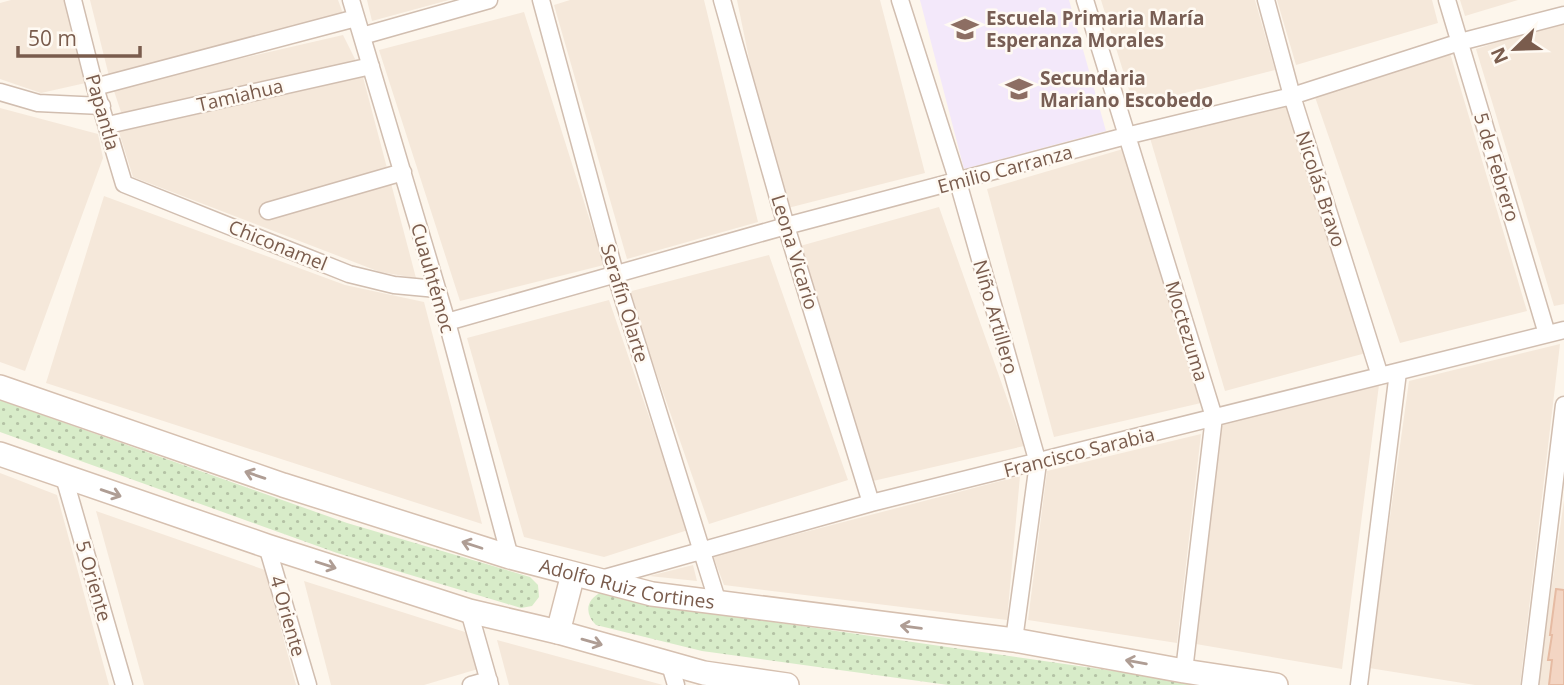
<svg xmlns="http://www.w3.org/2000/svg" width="1564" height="685" font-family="'Open Sans',sans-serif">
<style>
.residential{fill:#f5e8da}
.education{fill:#f3e8fa}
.grass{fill:url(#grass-dots)}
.building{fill:#f3d5c3;stroke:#e6bba3;stroke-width:2}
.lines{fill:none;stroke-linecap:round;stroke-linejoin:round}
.street-casing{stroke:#d1beb0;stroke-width:19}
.secondary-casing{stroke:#d6c0b0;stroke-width:26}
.street{stroke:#fff;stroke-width:16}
.secondary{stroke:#fff;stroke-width:23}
.oneway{stroke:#af9d94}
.labels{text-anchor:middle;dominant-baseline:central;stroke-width:5;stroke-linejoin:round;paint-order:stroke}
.education-label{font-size:19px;font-weight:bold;fill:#785e54;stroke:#fffaf3;text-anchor:start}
.street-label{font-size:19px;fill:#7a5c4d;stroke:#fffaf3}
</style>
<defs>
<pattern id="grass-dots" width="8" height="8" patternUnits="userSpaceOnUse" patternTransform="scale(1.75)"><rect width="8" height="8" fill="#d8ecc9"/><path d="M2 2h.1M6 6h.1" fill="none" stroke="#b4c2a5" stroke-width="1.8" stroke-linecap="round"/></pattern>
</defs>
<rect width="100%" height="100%" fill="#fdf6ec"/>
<path class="residential" d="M11,0H69L90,82L41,93L0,79V3Z
M90,0H338L345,19L109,76Z
M367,0H449L372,21Z
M570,0H704L758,222L627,259L554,5Z
M737,0H880L925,173L780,210Z
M1101,0H1255L1275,70L1134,106Z
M1277,0H1432L1438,23L1296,65Z
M1460,0H1518L1465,16Z
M524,12L604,265L460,301L379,50Z
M1564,21V304L1554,306L1476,49Z
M343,35L357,63L122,115L113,88Z
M1450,53L1527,311L1400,343L1315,97Z
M363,77L416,278L380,272L133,177L119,132Z
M1285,99L1366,353L1225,391L1150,138Z
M0,108L98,134L103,158L25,371L0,362Z
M1123,149L1201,403L1054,437L987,189Z
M104,196L345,285L424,302L482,524L46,383Z
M939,207L1024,446L873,481L793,248Z
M769,255L848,480L709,524L628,292Z
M609,300L688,530L604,557L524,537L467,338Z
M1560,344L1520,685H1475L1369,668L1409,381Z
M1379,385L1342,669L1190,643L1218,424Z
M1201,434L1177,643L1028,620L1047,471Z
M0,473L57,495L109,685H0Z
M1020,476L1007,620L724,585L713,556Z
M1564,500V685H1538Z
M96,511L265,570L296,685H144Z
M693,565L697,581L649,576Z
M304,581L465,632L478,669L424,685H331Z
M497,640L663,685H509Z"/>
<path class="education" d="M920,0H1069L1106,131L964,169Z"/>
<path class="grass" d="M0,400L347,523L530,577L538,585L539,597L532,606L521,608L337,553L0,432Z
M602,592L684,609L1211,685H948L702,651L596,625C584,613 586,599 602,592Z"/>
<path class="building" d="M1556,589L1564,590V685H1549L1552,660H1548L1552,635H1550Z"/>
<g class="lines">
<g class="street-casing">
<path id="street" d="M73,0L95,87L124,184L349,274L394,285L437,289
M351,0L447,322L510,557
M541,0L615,273L718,603
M722,0L786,226L871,503
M900,0L958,182L1038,463L1014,640
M1085,0L1214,417L1184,671
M1266,0L1292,96L1380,376
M1447,0L1547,334
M362,36L489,0
M95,87L356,18
M0,92L38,103L102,106
M108,125L371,66
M268,211L403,172
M447,322L786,226L1126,136L1292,96L1460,42L1564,15
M64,477L124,685
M267,546L308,685
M601,579L871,503L1564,330
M469,611L490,685
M670,665L676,685
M471,685L489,680
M1359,685L1398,372
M1530,685L1564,405"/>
</g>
<g class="secondary-casing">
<g id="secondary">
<path id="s1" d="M0,387L283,485L510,557L652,594L1014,640L1184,671L1276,685"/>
<path d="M0,454L267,546L469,611L558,632L704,673L787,685"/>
<path d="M558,632L573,574"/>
</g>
</g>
<use href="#street" class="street"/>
<use href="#secondary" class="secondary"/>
</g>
<defs><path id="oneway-shaft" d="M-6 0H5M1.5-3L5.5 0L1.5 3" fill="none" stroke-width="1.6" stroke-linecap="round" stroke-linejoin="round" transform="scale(1.75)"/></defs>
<g class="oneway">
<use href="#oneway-shaft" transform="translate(255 475) rotate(-161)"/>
<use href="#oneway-shaft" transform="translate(111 493) rotate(19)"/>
<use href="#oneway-shaft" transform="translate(472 545) rotate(-162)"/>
<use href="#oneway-shaft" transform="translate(326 565) rotate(18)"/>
<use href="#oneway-shaft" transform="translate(911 627) rotate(-173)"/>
<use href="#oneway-shaft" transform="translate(592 642) rotate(16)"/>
<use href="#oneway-shaft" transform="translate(1136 662) rotate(-170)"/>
</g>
<defs>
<g id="school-bare" transform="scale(2.1)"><path d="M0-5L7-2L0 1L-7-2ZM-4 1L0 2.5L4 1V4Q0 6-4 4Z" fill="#8d6e63" stroke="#fffaf3" stroke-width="2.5" paint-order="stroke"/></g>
</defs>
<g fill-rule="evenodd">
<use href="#school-bare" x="965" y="29"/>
<use href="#school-bare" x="1019" y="89"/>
</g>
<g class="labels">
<g class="education-label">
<text x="986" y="18">Escuela Primaria María<tspan x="986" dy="22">Esperanza Morales</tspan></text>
<text x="1040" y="78">Secundaria<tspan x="1040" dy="22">Mariano Escobedo</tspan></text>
</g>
<g class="street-label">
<text transform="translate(240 95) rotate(-13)">Tamiahua</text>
<text transform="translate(103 112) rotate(74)">Papantla</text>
<text transform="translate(1497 167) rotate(73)">5 de Febrero</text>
<text transform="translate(1005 169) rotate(-15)">Emilio Carranza</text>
<text transform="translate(1321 189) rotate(72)">Nicolás Bravo</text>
<text transform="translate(278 245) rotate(22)">Chiconamel</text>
<text transform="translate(795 252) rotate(73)">Leona Vicario</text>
<text transform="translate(433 278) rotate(74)">Cuauhtémoc</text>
<text transform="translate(625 303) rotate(73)">Serafín Olarte</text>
<text transform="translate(996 317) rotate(74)">Niño Artillero</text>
<text transform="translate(1187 331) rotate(73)">Moctezuma</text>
<text transform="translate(1079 452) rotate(-14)">Francisco Sarabia</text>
<text transform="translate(94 581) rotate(74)">5 Oriente</text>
<text stroke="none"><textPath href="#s1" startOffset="658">Adolfo Ruiz Cortines</textPath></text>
<text transform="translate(288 616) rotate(74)">4 Oriente</text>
</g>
</g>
<g transform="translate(1515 49) rotate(247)" stroke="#fffaf3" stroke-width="5" paint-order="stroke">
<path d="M0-5L12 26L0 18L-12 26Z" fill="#7a5c4d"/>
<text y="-10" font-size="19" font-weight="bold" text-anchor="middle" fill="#7a5c4d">N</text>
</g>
<path d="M18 46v10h122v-10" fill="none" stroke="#7a5c4d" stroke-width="3.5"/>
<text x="28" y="46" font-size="21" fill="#7a5c4d" stroke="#fffaf3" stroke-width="5" paint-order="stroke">50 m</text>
</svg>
